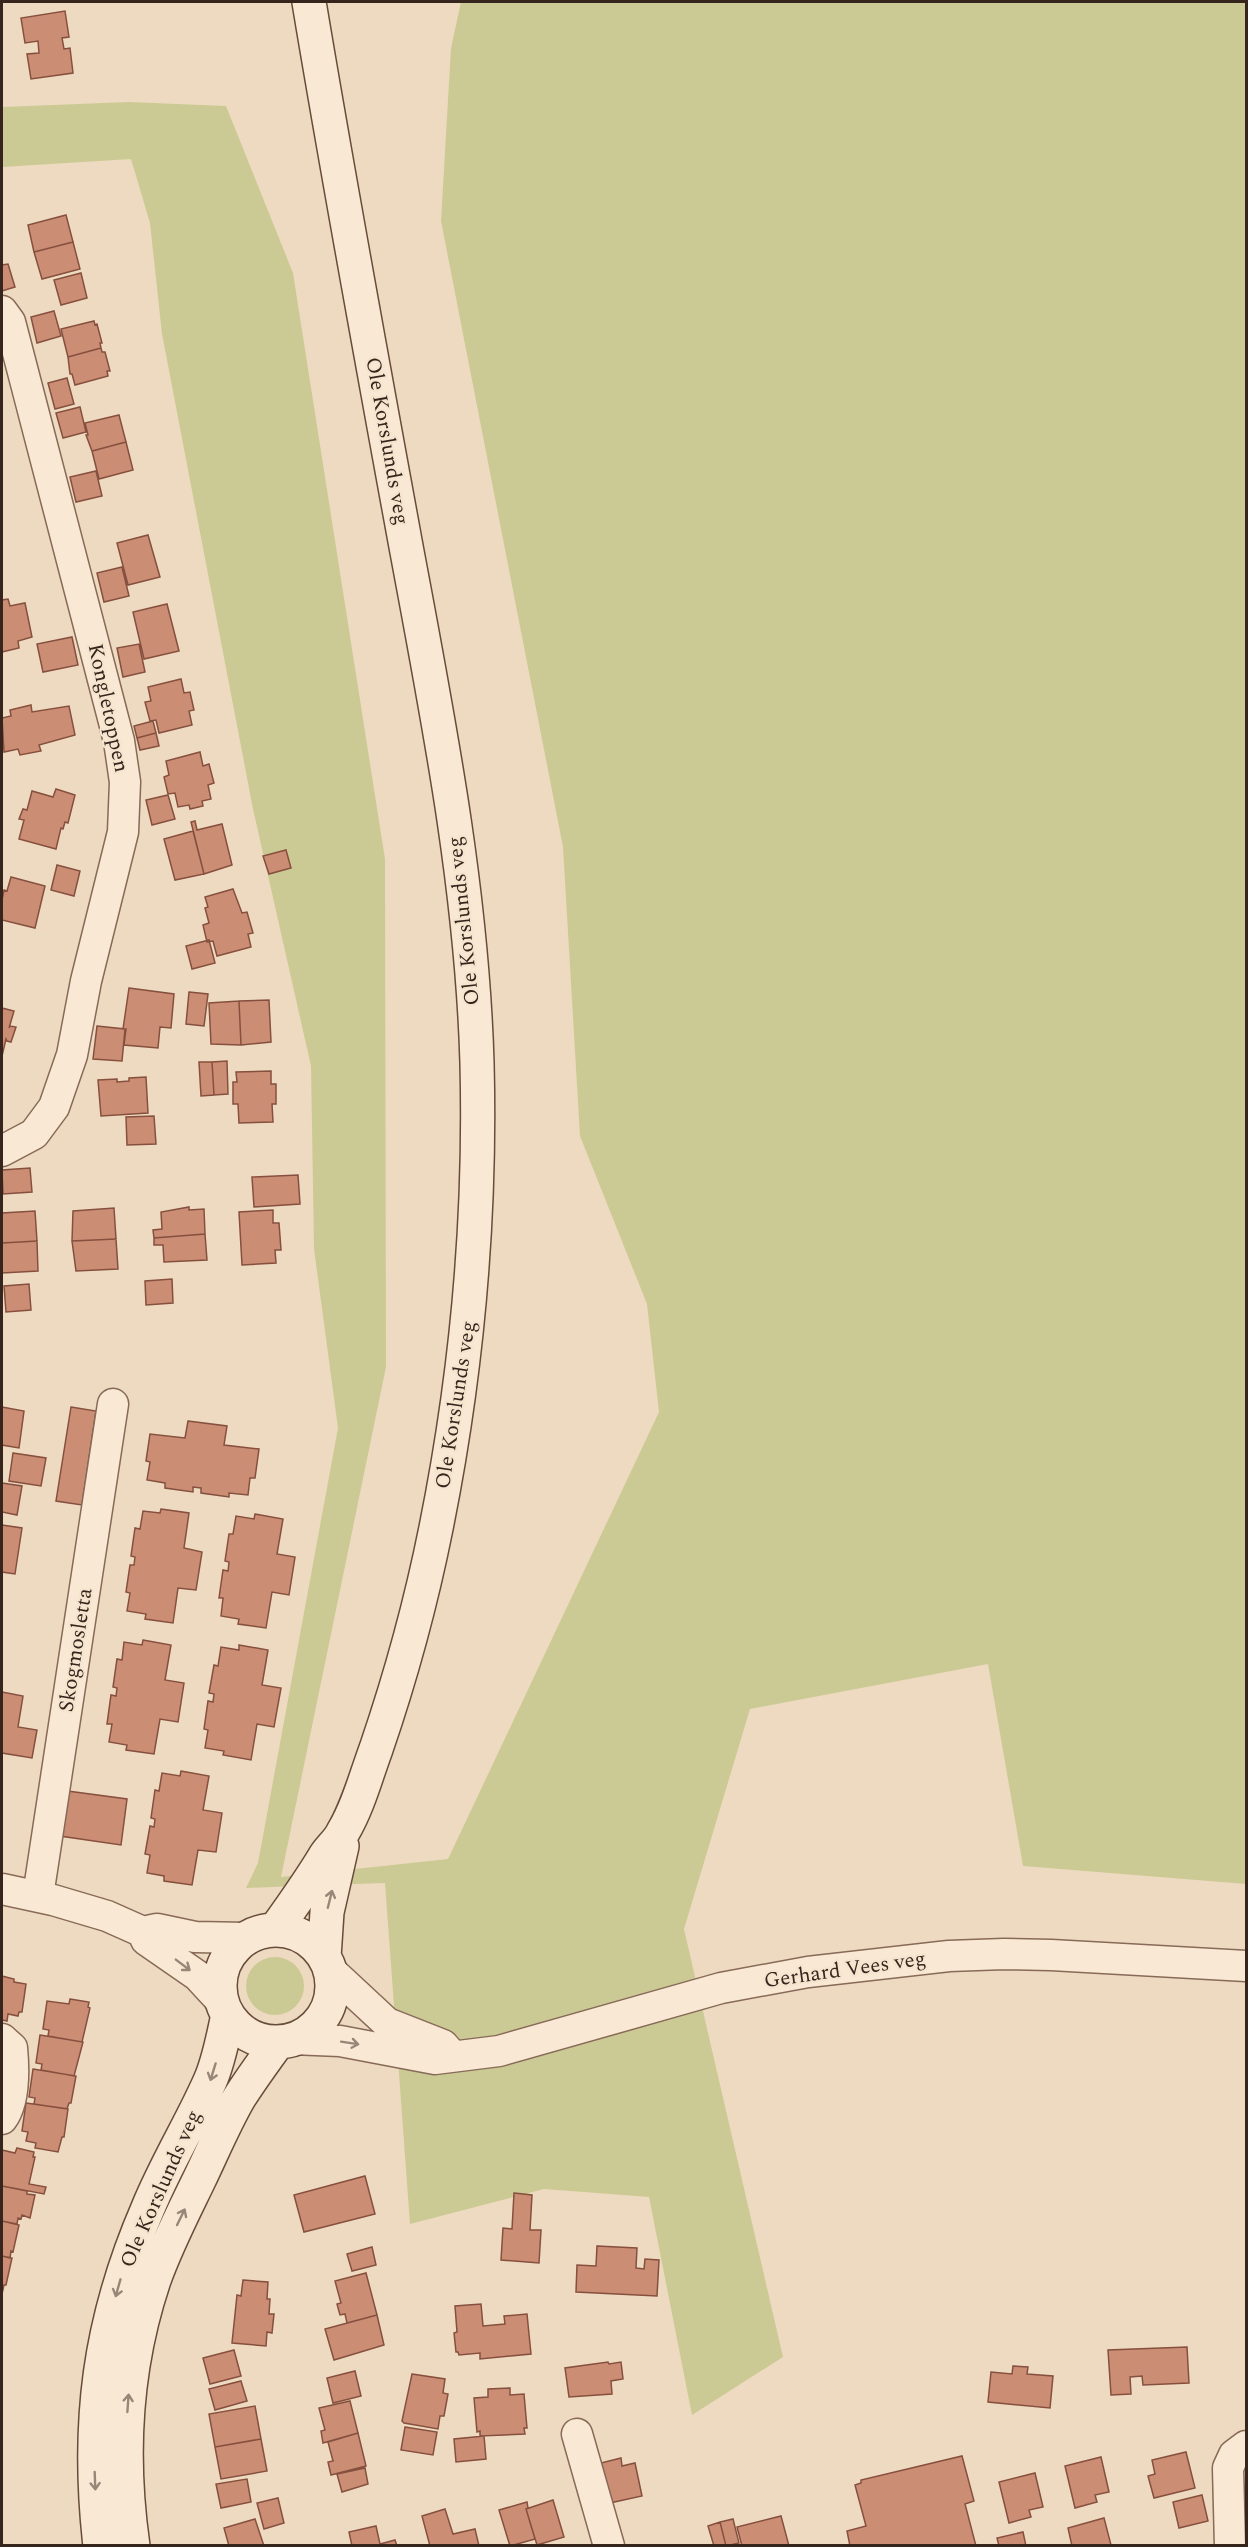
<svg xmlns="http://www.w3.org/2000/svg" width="1248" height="2547" font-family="Spectral,serif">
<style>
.green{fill:#ccca94}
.building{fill:#cc8d75;stroke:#86503e;stroke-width:1.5}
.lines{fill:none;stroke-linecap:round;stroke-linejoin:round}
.street-casing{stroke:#876a58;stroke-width:33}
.secondary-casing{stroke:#684c3b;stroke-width:36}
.street{stroke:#f9e8d3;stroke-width:30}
.secondary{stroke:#f9e8d3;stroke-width:33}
.oneway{stroke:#988678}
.labels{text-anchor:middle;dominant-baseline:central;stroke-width:4.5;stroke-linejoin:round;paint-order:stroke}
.street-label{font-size:21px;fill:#36251c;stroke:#f5e5cf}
</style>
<rect width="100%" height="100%" fill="#eedac0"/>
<path class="green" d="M461,2H1246V1884L1023,1866L988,1664L750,1709L684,1929L783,2357L692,2415L649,2197L544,2189L410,2224L385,1883L325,1885L316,1920L303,1913L321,1885L246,1888L258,1863L338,1428L314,1249L311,1066L253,809L162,334L150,223L131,159L2,167V107L129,102L226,106L293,273L385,859L386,1367L281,1877L448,1859L659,1412L647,1304L580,1136L563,847L441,221L451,48Z
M246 1986a29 29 0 1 1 58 0a29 29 0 1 1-58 0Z"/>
<path class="building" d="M65,11L69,37L62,38L64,49L70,48L73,73L31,79L27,54L39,53L38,41L25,43L21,18Z
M66,215L73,242L34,252L28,225Z
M73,242L80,269L42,279L34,252Z
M8,264L15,287L2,291V265Z
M81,273L87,298L61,305L54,280Z
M54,311L61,336L37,343L31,317Z
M94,321L95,325L97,324L102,343H100L101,348L68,357L61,329Z
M101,348L102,352H105L110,371H107L108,376L75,385L72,374H70L68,357Z
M67,378L74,404L55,409L48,383Z
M80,407L86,432L63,438L56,413Z
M119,415L126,442L92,451L86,435H88L85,423Z
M126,442L133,470L99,479L92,451Z
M96,471L102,496L76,502L70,477Z
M148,535L160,577L128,585L117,543Z
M122,567L129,596L104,602L97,573Z
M8,599L10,606L25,603L32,637L18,641L19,648L2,652V600Z
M167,604L179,651L144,659L133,612Z
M72,637L78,665L43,672L37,644Z
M139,644L145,672L123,677L117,648Z
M181,679L184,693L190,692L194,710L189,711L192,725L159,733L156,720L150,721L145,702L151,701L148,687Z
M31,705L32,712L69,706L75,735L39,745L41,751L20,755L18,749L4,752L2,718L11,716L10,710Z
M153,721L156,733L137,738L134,726Z
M156,733L159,746L140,750L137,738Z
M200,752L203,766L209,764L214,783L208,785L211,799L202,801L203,806L190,809L189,805L178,807L175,793L168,794L164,777L169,775L166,761Z
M56,789L75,795L68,823L65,822L63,829L61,828L56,849L19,839L24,820L19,819L23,809L27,810L32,791L53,797Z
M168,795L175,819L152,825L146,800Z
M195,821L197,830L222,824L232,865L204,874L191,822Z
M193,831L204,874L175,880L164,839Z
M286,850L291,868L269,874L263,856Z
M57,865L80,871L74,896L51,890Z
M11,877L45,886L35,928L2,920V900L4,890L7,891Z
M233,889L242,913L247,912L253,933L248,934L251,947L217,956L213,941L207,942L203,925L209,923L205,908L208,907L205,897Z
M209,940L215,963L192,969L186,946Z
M129,988L174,994L171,1028L160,1027L158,1048L124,1045L126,1029H123Z
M189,992L208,994L204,1026L186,1024Z
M269,1000L271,1042L241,1045L239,1001Z
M239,1001L241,1045L211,1044L209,1003Z
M2,1008L14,1011L9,1028L10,1026L16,1027L11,1042L7,1041L6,1039L2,1056Z
M97,1026L125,1029L122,1061L93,1059Z
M227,1061L228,1094L214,1095L212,1062Z
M199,1062H212L214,1095L201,1096Z
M271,1071V1084H276V1104H272L273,1122L239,1123L238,1104H233V1082H237L236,1072Z
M146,1077L148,1113L101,1116L98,1080L117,1079V1082L129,1081V1078Z
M154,1116L156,1144L127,1145L126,1117Z
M30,1168L32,1192L3,1194L2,1170Z
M298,1175L300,1204L254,1207L252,1177Z
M189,1207V1210L204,1209L205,1234L154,1238L153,1230L162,1229L161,1212Z
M114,1208L116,1239L72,1241L73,1211Z
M273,1210V1223H279L281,1250H275L276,1263L242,1265L239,1212Z
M35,1211L37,1241L2,1243V1213Z
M205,1234L207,1260L164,1262L163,1245H154V1238Z
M116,1239L118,1269L76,1271L72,1241Z
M37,1241L38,1271L2,1273V1243Z
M172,1279L173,1303L146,1305L145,1281Z
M29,1284L31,1310L6,1312L4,1286Z
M2,1407L24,1411L19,1448L2,1445Z
M71,1407L96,1411L82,1505L56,1501Z
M188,1421L227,1426L224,1445L259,1449L255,1478H250L248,1495L229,1493V1497L201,1493V1488L193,1487V1492L165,1488V1483L147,1480L150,1462L146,1461L150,1434L185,1438Z
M13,1453L46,1458L41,1486L9,1481Z
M2,1483L22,1486L17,1515L2,1512Z
M161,1509L189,1513L184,1548L202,1552L196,1590L178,1588L173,1623L145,1619L146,1614L127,1611L130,1593L126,1592L130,1565H134L135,1557L131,1556L135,1528L140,1529L143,1511L160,1513Z
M255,1514L283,1519L277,1554L295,1557L289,1595L272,1592L266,1628L238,1624L239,1619L221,1616L223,1598H219L223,1570L228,1571L229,1562L225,1561L229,1534H233L236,1516L254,1519Z
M2,1525L22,1528L15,1574L2,1572Z
M143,1640L171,1645L165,1680L184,1683L178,1722L160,1719L154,1754L126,1750L127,1745L109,1742L112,1724H107L111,1695L116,1696L117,1688L113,1687L117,1659L122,1660L124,1642L142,1645Z
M239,1645L268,1650L262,1685L281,1688L274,1727L257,1724L251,1760L223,1755L224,1751L205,1748L208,1730L204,1729L208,1701L213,1702L214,1694L209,1693L214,1665L218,1666L221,1647L239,1650Z
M2,1692L23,1696L18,1727L37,1730L32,1758L2,1753Z
M181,1771L209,1776L203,1810L222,1813L216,1852L198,1850L192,1885L164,1881V1876L147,1873L150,1855L145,1854L150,1826L154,1827L155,1819L151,1818L155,1790L159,1791L162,1773L180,1776Z
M60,1790L127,1799L121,1845L53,1835Z
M2,1976L14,1979V1982L26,1984L22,2012H19L18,2016L8,2014L7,2021L2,2020Z
M70,1999L89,2002L88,2007L90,2008L82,2042L48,2036L49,2030L43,2029L47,2001L69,2004Z
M40,2035L83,2042L74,2076L41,2070L42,2064L36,2063Z
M33,2069L76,2076L71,2103H69L67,2109L34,2104L35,2098L29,2097Z
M26,2103L68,2109L64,2137H62L58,2152L35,2148L36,2143L26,2141L28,2132L22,2131Z
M17,2148L34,2152L33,2157H35L29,2184L46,2187L44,2194L2,2186V2150L15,2153Z
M365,2176L375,2214L304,2232L294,2195Z
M2,2186L27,2191V2194L35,2195L30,2218L22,2215L21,2219L18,2218L17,2224L2,2221Z
M514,2193L532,2195L530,2230H541L539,2263L501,2260L503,2228L512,2229Z
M2,2221L19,2225L13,2252L11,2251L10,2258L2,2256Z
M597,2246L637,2248L636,2268L644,2269L645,2259L659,2260L657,2296L576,2292L577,2265L596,2266Z
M372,2247L376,2265L352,2271L347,2254Z
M2,2256L12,2258L6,2285H4L2,2294Z
M366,2273L377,2315L347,2323L345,2314L340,2315L337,2304L341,2303L335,2281Z
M243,2280L268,2282L267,2299H270L269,2314H274L272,2333L267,2332L266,2346L232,2343L237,2295L241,2296Z
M481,2304L483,2326L505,2324L504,2316L527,2314L531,2354L480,2359V2353L459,2355L458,2352H456L454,2333L457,2332L455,2306Z
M377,2315L384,2345L334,2360L325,2329Z
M1187,2347L1189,2383L1143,2385L1142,2376L1130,2377L1131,2394L1111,2395L1108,2350Z
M234,2350L241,2376L210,2384L203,2358Z
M608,2362L609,2364L621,2362L623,2379L611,2381L612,2394L569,2397L565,2368Z
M1013,2366L1028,2367L1027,2374L1053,2376L1050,2408L988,2402L991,2372L1012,2374Z
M355,2371L361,2396L333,2403L327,2378Z
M412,2374L445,2379L443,2393L448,2394L444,2416H440L438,2429L404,2423L402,2421Z
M241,2381L247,2401L215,2410L209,2389Z
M510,2388V2395L524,2394L527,2428H524L525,2434L480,2436V2431L477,2432L474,2398L488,2397V2389Z
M350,2401L358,2433L323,2443L321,2431L325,2430L319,2408Z
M255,2406L261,2439L215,2447L209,2414Z
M405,2427L437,2432L433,2455L401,2450Z
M358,2433L366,2466L331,2475L328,2462L333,2461L328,2442Z
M484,2436L486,2459L456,2462L454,2439Z
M261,2439L267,2471L221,2479L215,2447Z
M1186,2452L1195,2488L1154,2498L1148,2476L1155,2474L1152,2460Z
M962,2456L974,2501L965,2504L976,2546H850L847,2531L866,2526L855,2485L861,2483V2480Z
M1101,2457L1109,2492L1095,2495L1097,2502L1075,2508L1065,2466Z
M621,2458L622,2466L635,2463L642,2496L605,2504L597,2464Z
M365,2468L368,2484L342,2492L337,2474Z
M1035,2473L1043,2507L1029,2510L1031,2517L1009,2523L999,2482Z
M247,2479L251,2502L221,2508L216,2484Z
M1202,2495L1208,2521L1179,2528L1173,2502Z
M278,2498L284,2523L264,2529L257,2503Z
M553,2500L564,2537L537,2545L526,2509Z
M527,2502L528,2508L526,2509L535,2539L510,2546L499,2510Z
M445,2509L453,2534L475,2529L479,2546H430L422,2516Z
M781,2516L789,2546H742L737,2527Z
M1104,2518L1111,2545L1072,2546L1068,2528Z
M255,2519L264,2546H229L224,2528Z
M733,2519L739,2543L726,2546L720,2522Z
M720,2522L726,2546H714L708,2526Z
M376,2526L380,2544L395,2540L397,2546H352L349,2532Z
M1023,2532L1026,2546H999L997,2538Z"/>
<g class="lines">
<g class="street-casing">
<path id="street" d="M2,311L10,322L119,741L125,782L123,832L86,981L72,1055L54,1107L34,1134L2,1151
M2,1889L53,1900L107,1916L143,1932L157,1929L195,1937L247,1938
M38,1896L113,1404
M143,1932L146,1940L198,1976L222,2002
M330,1970L387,2023L443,2045L450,2053
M2,2039L12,2048C14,2069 15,2102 2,2119
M292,2039L340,2041L435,2059L499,2051L721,1988L808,1972L949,1956L1004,1954L1051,1955L1246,1966
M577,2434L609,2546
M1230,2546L1228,2468L1234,2455L1246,2446"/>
</g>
<g class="secondary-casing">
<path id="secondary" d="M275,1930C293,1905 310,1881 325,1856C331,1847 339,1841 343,1832C358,1807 366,1776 376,1749C401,1676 421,1603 436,1528C467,1374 481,1220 477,1063C472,887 437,713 405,541C372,361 339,182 309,2
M220 1986a56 56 0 1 1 112 0a56 56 0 1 1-112 0Z
M324,1957L327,1912L342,1846
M100,2546C86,2423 99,2321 148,2208C166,2164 191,2124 210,2081C219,2061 223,2037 228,2015
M133,2546C120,2456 125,2366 154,2280C166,2246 183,2213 199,2180C212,2153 224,2124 239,2098C251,2079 265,2060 278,2042"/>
</g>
<use href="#street" class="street"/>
<use href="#secondary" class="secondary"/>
</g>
<defs><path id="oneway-shaft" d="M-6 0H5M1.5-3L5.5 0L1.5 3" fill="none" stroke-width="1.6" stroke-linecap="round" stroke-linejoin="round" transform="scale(1.5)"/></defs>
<g class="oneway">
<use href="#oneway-shaft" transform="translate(330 1899) rotate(-76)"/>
<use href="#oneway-shaft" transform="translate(183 1965) rotate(37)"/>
<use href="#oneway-shaft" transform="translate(350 2043) rotate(9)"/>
<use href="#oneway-shaft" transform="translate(213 2072) rotate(107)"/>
<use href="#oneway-shaft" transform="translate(181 2217) rotate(-64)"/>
<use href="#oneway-shaft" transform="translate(118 2288) rotate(106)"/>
<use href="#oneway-shaft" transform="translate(128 2403) rotate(-86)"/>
<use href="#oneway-shaft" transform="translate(95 2481) rotate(88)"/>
</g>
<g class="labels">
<g class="street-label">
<text transform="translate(387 441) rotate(80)">Ole Korslunds veg</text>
<text transform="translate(108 708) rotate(78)">Kongletoppen</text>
<text transform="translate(464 921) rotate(-96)">Ole Korslunds veg</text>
<text transform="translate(456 1405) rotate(-81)">Ole Korslunds veg</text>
<text transform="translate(76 1650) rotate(-81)">Skogmosletta</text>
<text transform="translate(845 1970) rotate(-8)">Gerhard Vees veg</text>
<text transform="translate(161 2189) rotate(-66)">Ole Korslunds veg</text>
</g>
</g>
<rect width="1248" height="2547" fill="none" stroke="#36251c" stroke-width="6"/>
</svg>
